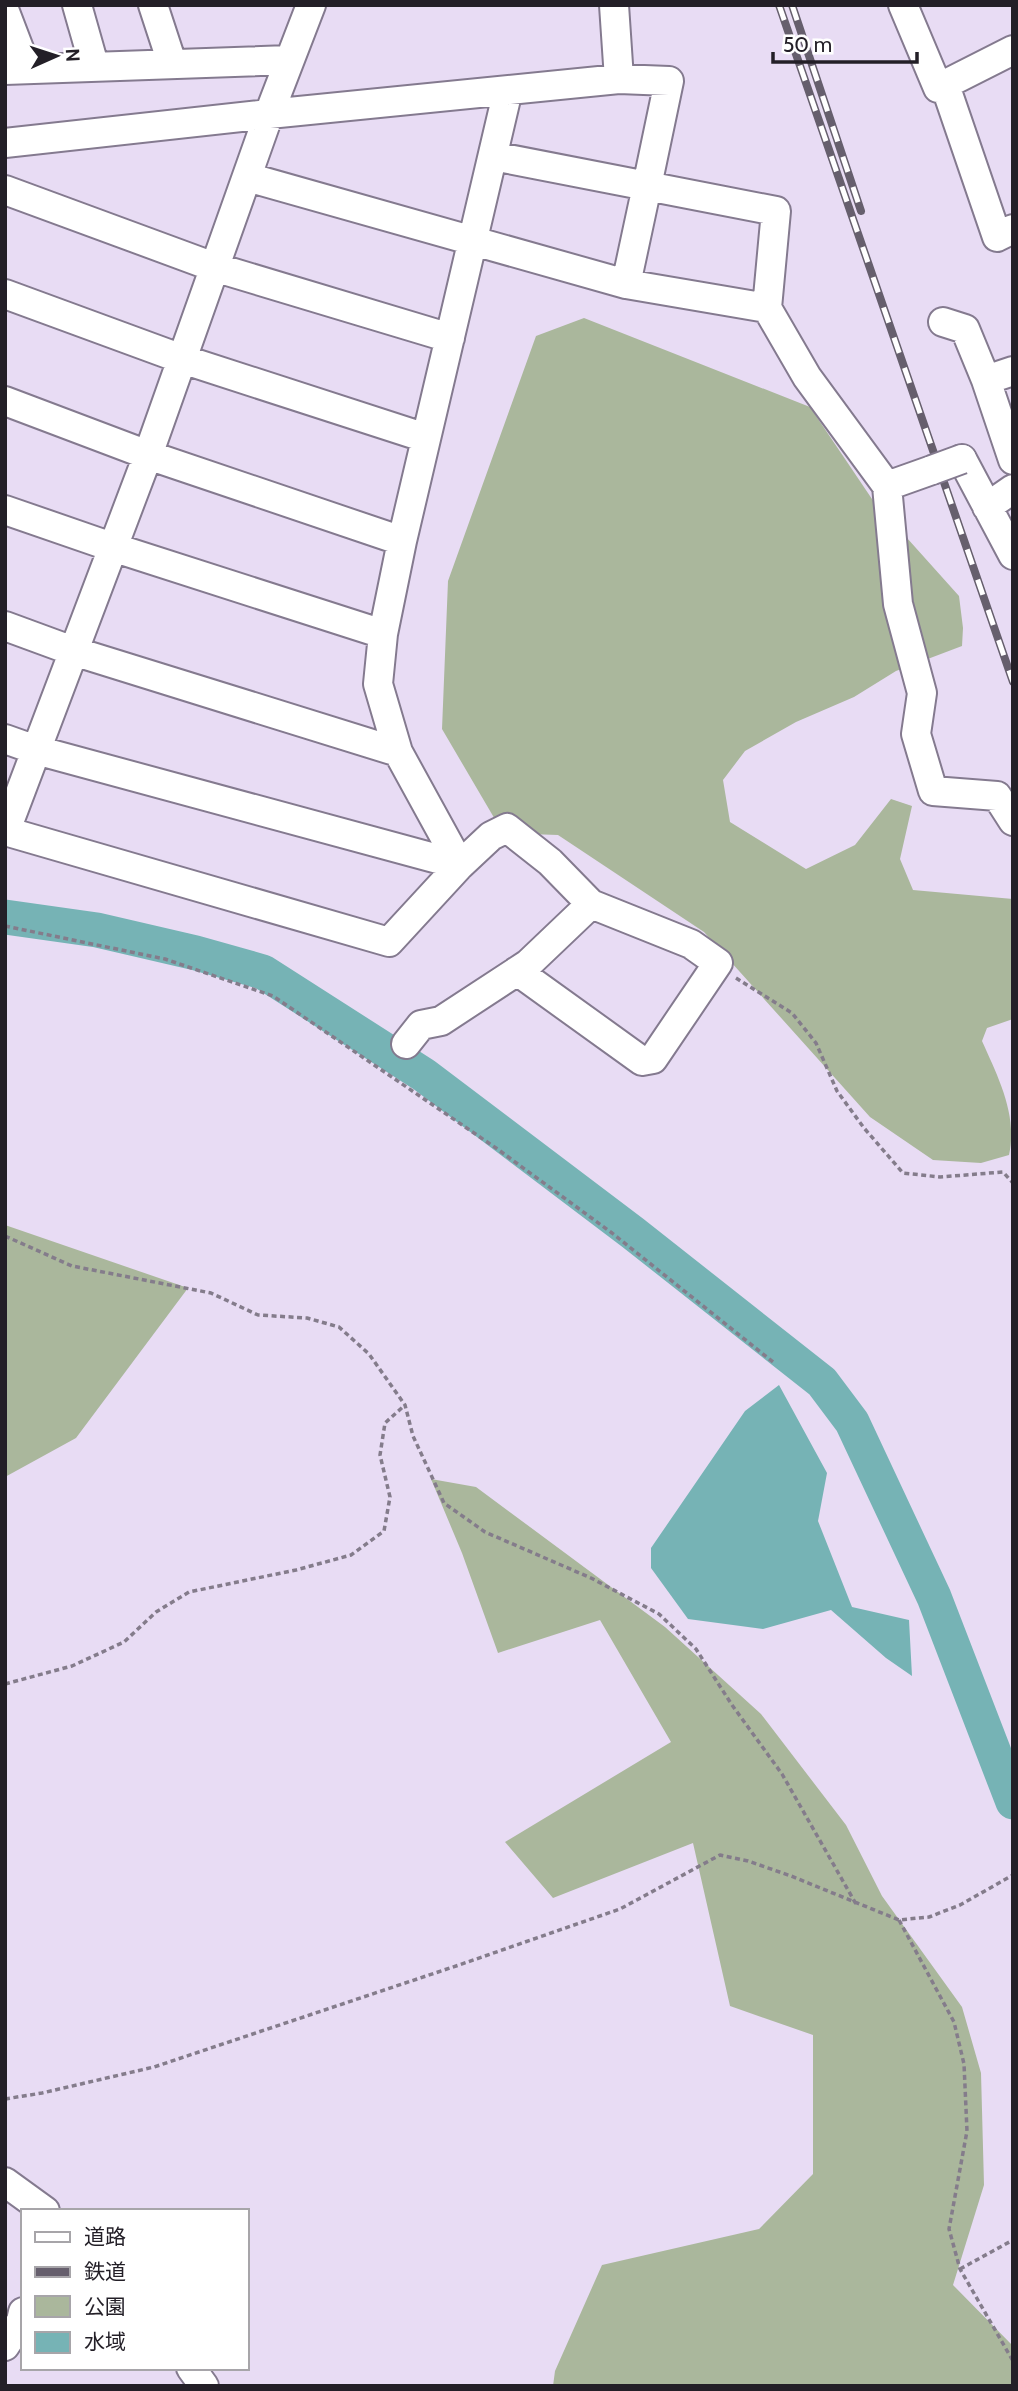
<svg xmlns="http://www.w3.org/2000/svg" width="1018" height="2391" font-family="Cabin,'Noto Sans JP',sans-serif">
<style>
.green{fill:#aab79c}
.water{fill:#76b3b5}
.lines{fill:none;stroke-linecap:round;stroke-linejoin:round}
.river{stroke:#76b3b5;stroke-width:35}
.minor-casing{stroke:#847a8f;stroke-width:32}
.path{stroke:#847c8b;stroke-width:3.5;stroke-dasharray:5 3.5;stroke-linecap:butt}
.minor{stroke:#fff;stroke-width:28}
.rail-casing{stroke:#665f6d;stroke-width:8}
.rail{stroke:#fff;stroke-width:5;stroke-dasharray:16;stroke-linecap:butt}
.minor-bridge-casing{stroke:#847a8f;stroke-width:32;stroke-linecap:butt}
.minor-bridge{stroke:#fff;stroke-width:28}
</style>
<rect width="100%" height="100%" fill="#e8dcf4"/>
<path class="green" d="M584,318L810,407L872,499L959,596L963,628L962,646L896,671L854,697L796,722L745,751L723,780L730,822L806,869L855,845L891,799L912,806L900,859L913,890L1013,899V1019L987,1028L982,1041C998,1077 1018,1115 1009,1155L981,1163L933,1160L870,1117L704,932L558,835L503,833L442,729L448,581L536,336Z
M5,1225L188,1288L76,1438L5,1477Z
M431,1479L476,1487L665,1627L761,1714L846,1825L882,1896L962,2007L981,2073L984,2185L953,2285L1013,2346V2386H553L555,2371L602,2265L759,2229L813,2174V2035L730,2006L693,1843L553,1898L505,1842L671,1742L600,1620L498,1653L462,1553Z"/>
<path class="water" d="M779,1385L827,1473L818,1521L852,1607L909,1620L912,1676L886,1658L831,1610L763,1629L688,1619L651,1568V1548L745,1411Z"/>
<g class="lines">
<path class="river" d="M5,917L97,930L196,953L263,972L424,1075L633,1233L822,1382L852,1422L934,1597L1013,1802"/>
<g class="minor-casing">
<path id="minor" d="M77,5L94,65
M153,5L172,63
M614,5L619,79
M903,5L938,88L1013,50
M5,12L26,67
M5,70L289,60
M945,85L997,237L1013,229
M5,143L269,114L619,79L669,81L647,186L776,211L767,308L807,377L887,486L898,604L922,693L916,734L933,791L997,796L1013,821
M493,156L647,186L626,284
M247,177L626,284L767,308
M5,190L214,267L450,338
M5,294L182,359L426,438
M943,322L965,329L986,380L1013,460
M986,380L1013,371
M5,401L148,455L402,541
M962,459L1013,555
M887,486L932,470
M987,507L1013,489
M5,510L112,547L383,634
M5,626L73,651L398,752
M5,739L36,750L460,865L491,836L507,828L550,862L591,904L691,944L718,963L653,1059L642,1061L517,971
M5,824L9,822L148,455L269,114L311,5
M5,831L389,942L460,865L398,752L378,684L383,634L402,541L508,90
M406,1044L421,1025L441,1021L528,964L591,904
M5,2182L45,2211
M5,2346L21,2321L23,2312
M191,2368L204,2386"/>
</g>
<path class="path" d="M5,926L165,959L273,996L496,1148L612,1233L773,1362
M736,978L792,1013L816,1043L837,1091L864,1128L903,1173L940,1177L1003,1172L1013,1183
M5,1236L72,1266L211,1293L258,1315L307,1318L339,1327L369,1354L405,1405L413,1436L444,1503L485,1532L591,1578L659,1614L696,1649L732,1705L782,1774L856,1904
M5,1684L72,1666L124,1642L156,1612L189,1592L296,1570L351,1555L384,1531L390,1497L380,1455L385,1423L405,1405
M899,1920L954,2022L964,2064L967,2131L949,2229L960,2269L1013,2361
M5,2099L42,2093L154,2067L459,1965L620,1909L720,1855L748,1861L791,1876L899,1920L929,1917L960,1905L1013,1875
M960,2269L1013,2240"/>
<use href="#minor" class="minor"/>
<g class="rail-casing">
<path id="rail" d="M779,5L1013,682
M792,5L861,211"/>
</g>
<use href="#rail" class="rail"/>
<g class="minor-bridge-casing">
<path id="minor-bridge" d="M932,470L962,459"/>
</g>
<use href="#minor-bridge" class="minor-bridge"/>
</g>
<rect width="1018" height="2391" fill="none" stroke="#231f27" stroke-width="14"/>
<rect x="21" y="2209" width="228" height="161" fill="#ffffff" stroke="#a7a5a9" stroke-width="2"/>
<rect x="35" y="2232" width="35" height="10" fill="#ffffff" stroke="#a7a5a9" stroke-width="2"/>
<text x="84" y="2244" font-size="21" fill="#231f27">道路</text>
<rect x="35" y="2267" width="35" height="10" fill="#665f6d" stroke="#a7a5a9" stroke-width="2"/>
<text x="84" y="2279" font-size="21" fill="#231f27">鉄道</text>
<rect x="35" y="2296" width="35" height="21" fill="#aab79c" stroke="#a7a5a9" stroke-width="2"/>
<text x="84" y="2314" font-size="21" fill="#231f27">公園</text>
<rect x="35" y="2332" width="35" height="21" fill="#76b3b5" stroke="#a7a5a9" stroke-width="2"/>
<text x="84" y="2349" font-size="21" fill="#231f27">水域</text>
<g transform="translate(56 56) rotate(87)" stroke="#ffffff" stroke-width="5" paint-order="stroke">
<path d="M0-5L12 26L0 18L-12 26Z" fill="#231f27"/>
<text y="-10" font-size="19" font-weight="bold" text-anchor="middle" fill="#231f27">N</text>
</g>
<path d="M773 52v10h144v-10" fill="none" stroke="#231f27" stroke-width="3.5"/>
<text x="783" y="52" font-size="21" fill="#231f27" stroke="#ffffff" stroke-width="5" paint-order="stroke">50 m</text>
</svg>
